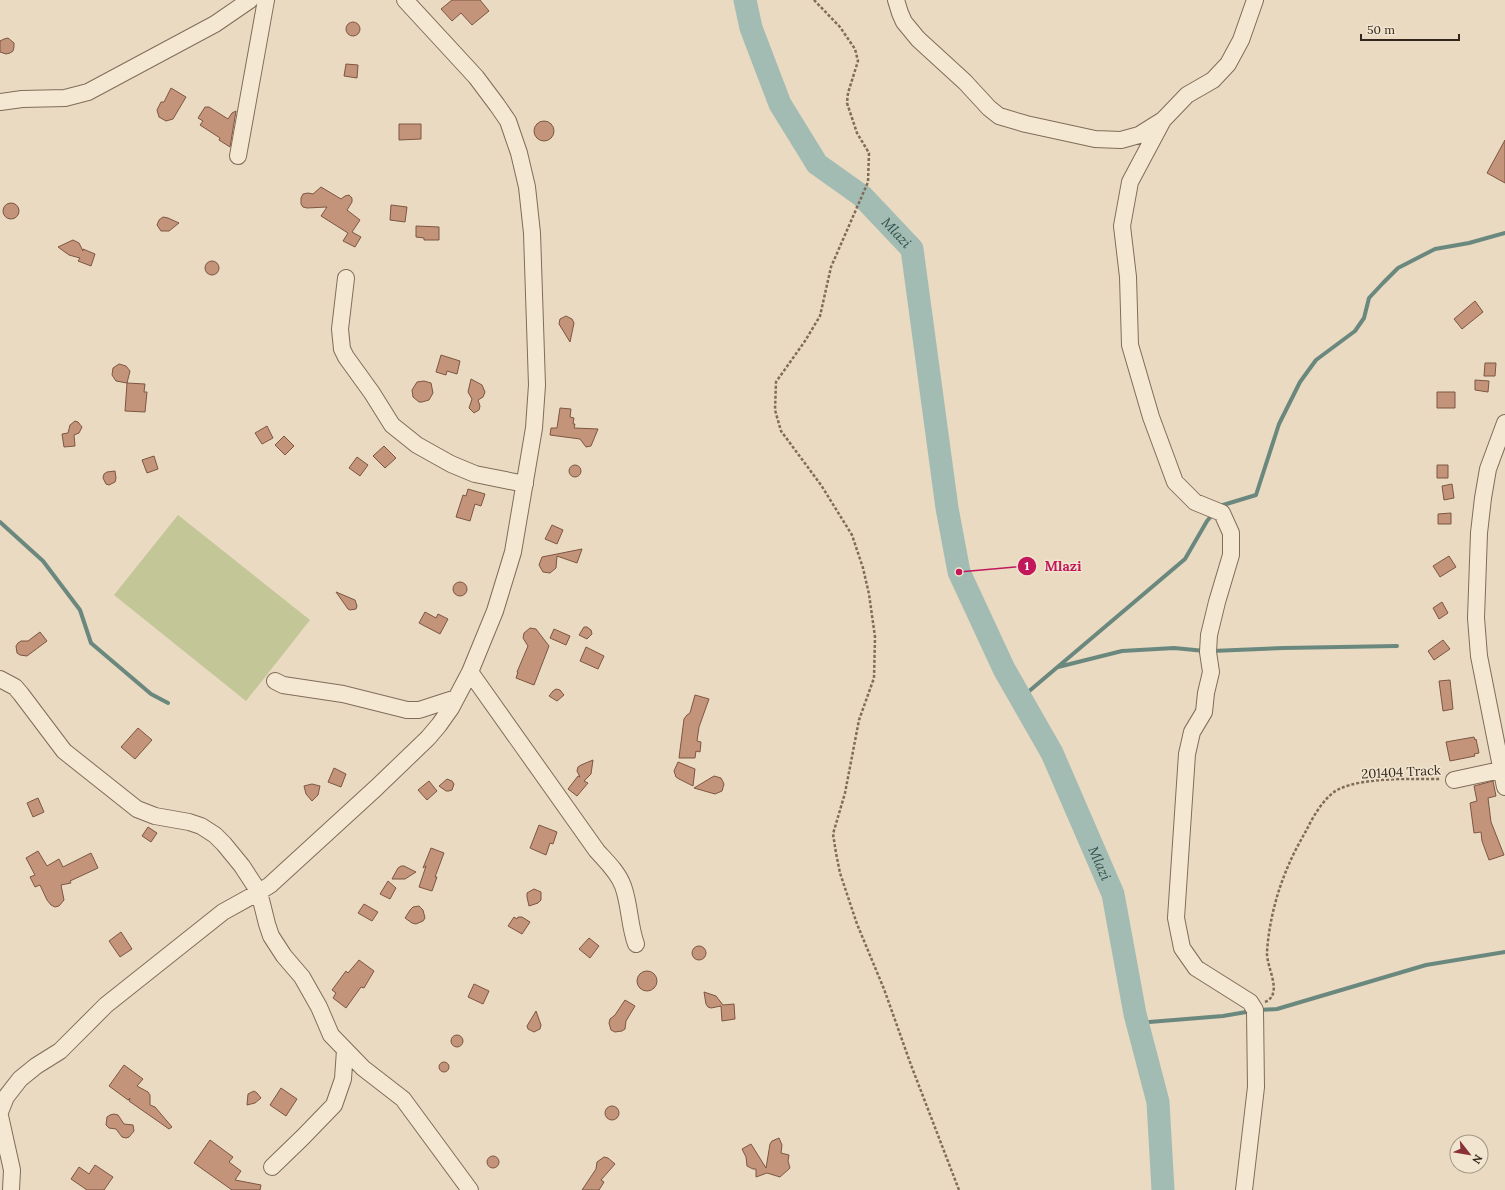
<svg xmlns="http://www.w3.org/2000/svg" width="1505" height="1190" font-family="Lora,serif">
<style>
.green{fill:#c3c696}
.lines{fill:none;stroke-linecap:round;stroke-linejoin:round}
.stream{stroke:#6b887f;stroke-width:4}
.river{stroke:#a3bcb3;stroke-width:23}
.building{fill:#c4947a;stroke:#7d5642}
.minor-casing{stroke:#806c5a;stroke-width:18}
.path{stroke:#806c5a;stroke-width:2.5;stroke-dasharray:3 2;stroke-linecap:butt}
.minor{stroke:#f5e8d3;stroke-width:16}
.labels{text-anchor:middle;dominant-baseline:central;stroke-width:3;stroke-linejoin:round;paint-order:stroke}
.street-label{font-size:13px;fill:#32261d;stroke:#f1e5cf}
.water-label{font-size:14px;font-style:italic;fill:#2e504b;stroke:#f1e5cf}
.leader{fill:none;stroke:#c2185b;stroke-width:1.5}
.callout-dot{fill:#c2185b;stroke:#f1e5cf;stroke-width:1.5}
.mark-label{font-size:12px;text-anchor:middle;font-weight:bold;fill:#fff}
.callout-label{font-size:14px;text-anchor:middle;font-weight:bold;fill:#c2185b;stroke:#f1e5cf;stroke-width:3;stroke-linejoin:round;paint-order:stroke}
</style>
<rect width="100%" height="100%" fill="#e9dac1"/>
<path class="green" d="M178,515L310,620L246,701L114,595Z"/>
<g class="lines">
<path class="stream" d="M1220,508L1223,505L1256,495L1279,424L1300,382L1316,360L1355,331L1364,318L1369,298L1383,283L1398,268L1435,249L1469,243L1505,233
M0,522L43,561L80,610L91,643L151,694L168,703
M1212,651L1284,648L1397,646
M1058,667L1122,651L1174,648L1205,651
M1021,698L1185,559L1207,521L1213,514
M1259,1010L1277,1009L1426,965L1505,952
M1137,1023L1223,1016L1252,1011"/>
<path class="river" id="s1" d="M745,0L751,28L780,104L817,164L862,196L912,249L947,508L959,572L1004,669L1052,753L1113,894L1135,1014L1158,1102L1163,1190"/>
</g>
<path class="building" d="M452,0H480L489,11L472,25L461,13L452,21L441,9Z
M346 29a7 7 0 1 1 14 0a7 7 0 1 1-14 0Z
M8,38L14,43V47L13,51L10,53L6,54L0,52V41L4,39Z
M346,64L358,65L357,78L344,76Z
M171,88L186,97L173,119L166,121L159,117L157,110L161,102H164Z
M205,107H209L228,119L232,113L236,111L230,147L219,140L220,138L200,125L203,121L198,118Z
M534 131a10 10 0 1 1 20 0a10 10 0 1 1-20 0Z
M399,124H421V139L399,140Z
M1505,140V183L1487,173Z
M321,187L341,199L345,196L349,195L352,198V202L347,210L360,220L352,232L361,237L355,247L343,241L348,233L321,216L327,207L307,208L303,207L301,204V198L303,194L308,193L313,194Z
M3 211a8 8 0 1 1 16 0a8 8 0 1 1-16 0Z
M391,205L407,207L405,222L390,220Z
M163,217L168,218L179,223L169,231H161L157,225L159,220Z
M416,226L439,227V240H424V238L416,237Z
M73,240L79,243L83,251V249L95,254L91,266L78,261L80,258L69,255L58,247Z
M205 268a7 7 0 1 1 14 0a7 7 0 1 1-14 0Z
M1475,301L1483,312L1462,329L1454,319Z
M566,316L572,319L574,323L570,342L559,324L560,319Z
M441,355L460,361L457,374L447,371L446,375L436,372Z
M1485,363H1496L1495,376H1484Z
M119,364L126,366L130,371L127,383L116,381L112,375L113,368Z
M471,379L482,385L485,392L483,397L478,400L480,406L479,410L474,413L469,408L472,399L468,392Z
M1475,380L1489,381L1488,392L1475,390Z
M424,381L431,383L433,393L429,400L422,402H419L413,397L412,390L417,382Z
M127,383L145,384L144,392H147L145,412L125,411Z
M1437,392H1455V408H1437Z
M560,408L571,409L570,417L574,418L573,424H575L574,428L598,429L591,446L586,447L580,439L550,435L551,428H557Z
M75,421L78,422L82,427L79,433L74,435L75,446L64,447L62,434L68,433L70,425Z
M267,426L273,438L262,444L255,433Z
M284,436L294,446L285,455L275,445Z
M384,446L396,458L385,468L373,456Z
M154,456L158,469L147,473L142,460Z
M357,457L368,465L360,476L349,468Z
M569 471a6 6 0 1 1 12 0a6 6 0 1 1-12 0Z
M1437,465H1448V478H1437Z
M115,471L116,478L115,482L109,485L106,484L103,478L104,474L107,472Z
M1452,484L1454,498L1444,500L1442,486Z
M468,489L485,494L481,506L475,504L470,521L456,517L463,495L466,496Z
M1451,513V524H1438V514Z
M552,525L563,530L557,544L545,539Z
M582,549L577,563L557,556L556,568L550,573L543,572L539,565L542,557Z
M1449,556L1456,567L1440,577L1433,566Z
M453 589a7 7 0 1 1 14 0a7 7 0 1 1-14 0Z
M336,592L355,600L357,606L356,609L350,610L348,609Z
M1442,602L1448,613L1439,619L1433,608Z
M425,612L436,618L438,614L448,619L440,634L419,623Z
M584,627H587L591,630L592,634L587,639L579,635Z
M530,628L536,629L549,646L534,685L516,678L518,672H517L528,646L523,638L524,633Z
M554,629L570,636L566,645L550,638Z
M40,632L47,641L27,656L20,655L17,653L16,646L18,643L21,641H28Z
M1443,640L1450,649L1434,660L1428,651Z
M586,647L604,656L598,669L580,661Z
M1450,680L1453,709L1443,711L1439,681Z
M556,689L560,690L564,695L557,701L549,696L553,691Z
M695,695L709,699L699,727L697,741L701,742L700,752L696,751L695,758H679L684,719L687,715L690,713Z
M138,728L152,740L135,759L121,747Z
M1474,737L1475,740L1476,739L1479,753L1474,754L1475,756L1450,761L1446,742Z
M593,760L591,774L584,781L588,783L577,796L568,789L578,776L580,777L577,771L578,767L581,765Z
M678,762L695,769L693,786L679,779L676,777L674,771Z
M334,768L346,774L341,787L328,782Z
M714,776L721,778L724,784L722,791L715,794L694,788Z
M447,779L452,781L454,784L452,790L449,791H446L439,786Z
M429,781L437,791L427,800L418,790Z
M1493,781L1496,796L1488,798L1491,822L1504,855L1489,860L1482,841L1481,832L1474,833L1470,803L1477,801L1474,786Z
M312,784L320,786L318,795L312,801L306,794L304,786Z
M38,798L44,812L33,817L27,803Z
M539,825L557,832L553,844L550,843L546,855L530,848Z
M148,827L157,833L151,842L142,836Z
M431,848L444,853L435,877H437L432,891L419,887L426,866L423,868Z
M38,851L47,866L59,859L63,867L91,853L98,868L70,881L71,883L61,885L64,900L59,906L55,907L51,905L47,900L40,885L35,887L30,877L35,875L26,858Z
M401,866H404L416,872L405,879H392L398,868Z
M388,881L396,888L390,899L380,894Z
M534,889L541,892V900L538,903L529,906L527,897V893Z
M364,904L378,912L372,921L358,913Z
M419,906L423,910L425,918L423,921L416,924L412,923L405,918L410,910L413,907Z
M514,917L517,919L518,917H522L530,922L522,934L508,926Z
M121,932L132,949L120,957L109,941Z
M589,938L599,946L590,958L579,949Z
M692 953a7 7 0 1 1 14 0a7 7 0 1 1-14 0Z
M359,960L374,971L364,988L361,987L346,1008L333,998L336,993L332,990L346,971L348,973Z
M637 981a10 10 0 1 1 20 0a10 10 0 1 1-20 0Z
M474,984L489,991L483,1004L468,997Z
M704,992L716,996L723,1005L734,1004L735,1019L722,1021L721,1006L711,1008L708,1007L706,1004Z
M625,1000L635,1006L626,1021L625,1029L622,1031L615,1032L611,1030L609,1023L610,1019L615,1015Z
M536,1011L541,1025L540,1029L534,1032L528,1029L527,1026Z
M451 1041a6 6 0 1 1 12 0a6 6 0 1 1-12 0Z
M439 1067a5 5 0 1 1 10 0a5 5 0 1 1-10 0Z
M124,1065L143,1079L137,1086L148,1092L150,1095V1105L155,1107L172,1127L169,1129L129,1101L130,1098L128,1100L109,1086Z
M281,1088L297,1099L286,1116L270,1105Z
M254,1091L257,1093L261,1098L255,1103L247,1105L248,1094Z
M605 1113a7 7 0 1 1 14 0a7 7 0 1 1-14 0Z
M114,1114L118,1115L124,1124L133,1125L134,1131L129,1137L126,1138L122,1137L116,1129L109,1128L106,1125L107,1117L110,1115Z
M779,1138L782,1145L781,1153L789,1155L788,1161L790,1168L780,1177L767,1173L756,1177V1169H753L747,1166L746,1157L742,1149L751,1144L766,1168L770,1144L772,1141Z
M210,1140L233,1157L229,1162L241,1171L235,1180L261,1185L260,1190H232L194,1163Z
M487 1162a6 6 0 1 1 12 0a6 6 0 1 1-12 0Z
M604,1157L608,1158L615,1164L601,1180L604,1182L599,1190H582L596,1169L597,1162Z
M95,1165L113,1177L104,1190H87L71,1179L79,1167L89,1174Z"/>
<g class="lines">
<g class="minor-casing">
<path id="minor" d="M896,0L900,13L904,22L918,39L965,82L989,108L999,116L1026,124L1095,139L1121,140L1139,135L1163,120L1187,95L1213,80L1228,64L1241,40L1255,0
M0,102L22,99L65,98L88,92L215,24L250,0
M1163,120L1130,182L1122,226L1128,277L1130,345L1151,417L1175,482L1195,502L1222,513L1231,533V555L1217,602L1209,635L1208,652L1211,672L1206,693L1204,712L1192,732L1187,754L1176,918L1182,948L1196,968L1250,1002L1255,1010L1256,1087L1244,1190
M238,156L266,0
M346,278L340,329L342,349L346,357L372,393L392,425L417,445L451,464L475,474L525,484
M1505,423L1488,469L1483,498L1479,533L1476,618L1479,656L1505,787
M470,672L597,851C606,861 618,872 623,886C630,905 629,925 636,944
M0,679L15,687L21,694L64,751L137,809L155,816L189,822L201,826L215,835L224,844L242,866L259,892L267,924L271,936L284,956L302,977L319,1007L331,1035L363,1068L403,1099L470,1190
M275,681L283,685L343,694L407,710H419L456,698
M1454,780L1505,769
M0,1112L6,1097L20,1079L36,1066L60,1051L106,1005L223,912L259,892L270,885L376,788L428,738L439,725L451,708L470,672L495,611L513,552L534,428L537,385L532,233L527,187L519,153L508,121L497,105L476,77L405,0
M0,1116L12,1170L11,1190
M272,1167L303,1137L334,1105L343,1079L345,1050"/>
</g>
<path class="path" d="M814,0L840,27L855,49L858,61L848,93L847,103L857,133L869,153L868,182L831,267L820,316L805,341L776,382L775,410L781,431L821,485L852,535L863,568L869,594L875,637L874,678L859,720L845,793L833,834L836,853L840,873L857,924L884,989L911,1065L959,1190
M1265,1002C1284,994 1266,967 1267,952C1269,922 1277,891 1289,864C1294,852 1301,840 1307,829C1314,815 1325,796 1339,789C1365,777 1412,779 1441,779"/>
<use href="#minor" class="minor"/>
</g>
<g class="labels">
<g class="street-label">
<text transform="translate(1401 772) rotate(-3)">201404 Track</text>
</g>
<g class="water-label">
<text stroke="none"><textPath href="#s1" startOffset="286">Mlazi</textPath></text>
<text stroke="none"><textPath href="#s1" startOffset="959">Mlazi</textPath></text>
</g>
</g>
<path class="leader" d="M959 572L1027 566"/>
<g class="callout-dot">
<circle cx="959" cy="572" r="4"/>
<circle cx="1027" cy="566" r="10"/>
</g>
<g class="mark-label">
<text x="1027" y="570">1</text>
</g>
<g class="callout-label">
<text x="1063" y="571">Mlazi</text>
</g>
<g transform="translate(1469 1154) rotate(121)"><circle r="19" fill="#f1e5cf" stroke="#a59988"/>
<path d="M0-3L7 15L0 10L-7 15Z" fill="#8a3037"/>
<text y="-6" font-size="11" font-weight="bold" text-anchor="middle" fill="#32261d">N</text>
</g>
<path d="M1361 34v6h98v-6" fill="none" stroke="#32261d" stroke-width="2"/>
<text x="1367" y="34" font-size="12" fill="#32261d" stroke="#f1e5cf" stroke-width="3" paint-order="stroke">50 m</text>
</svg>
